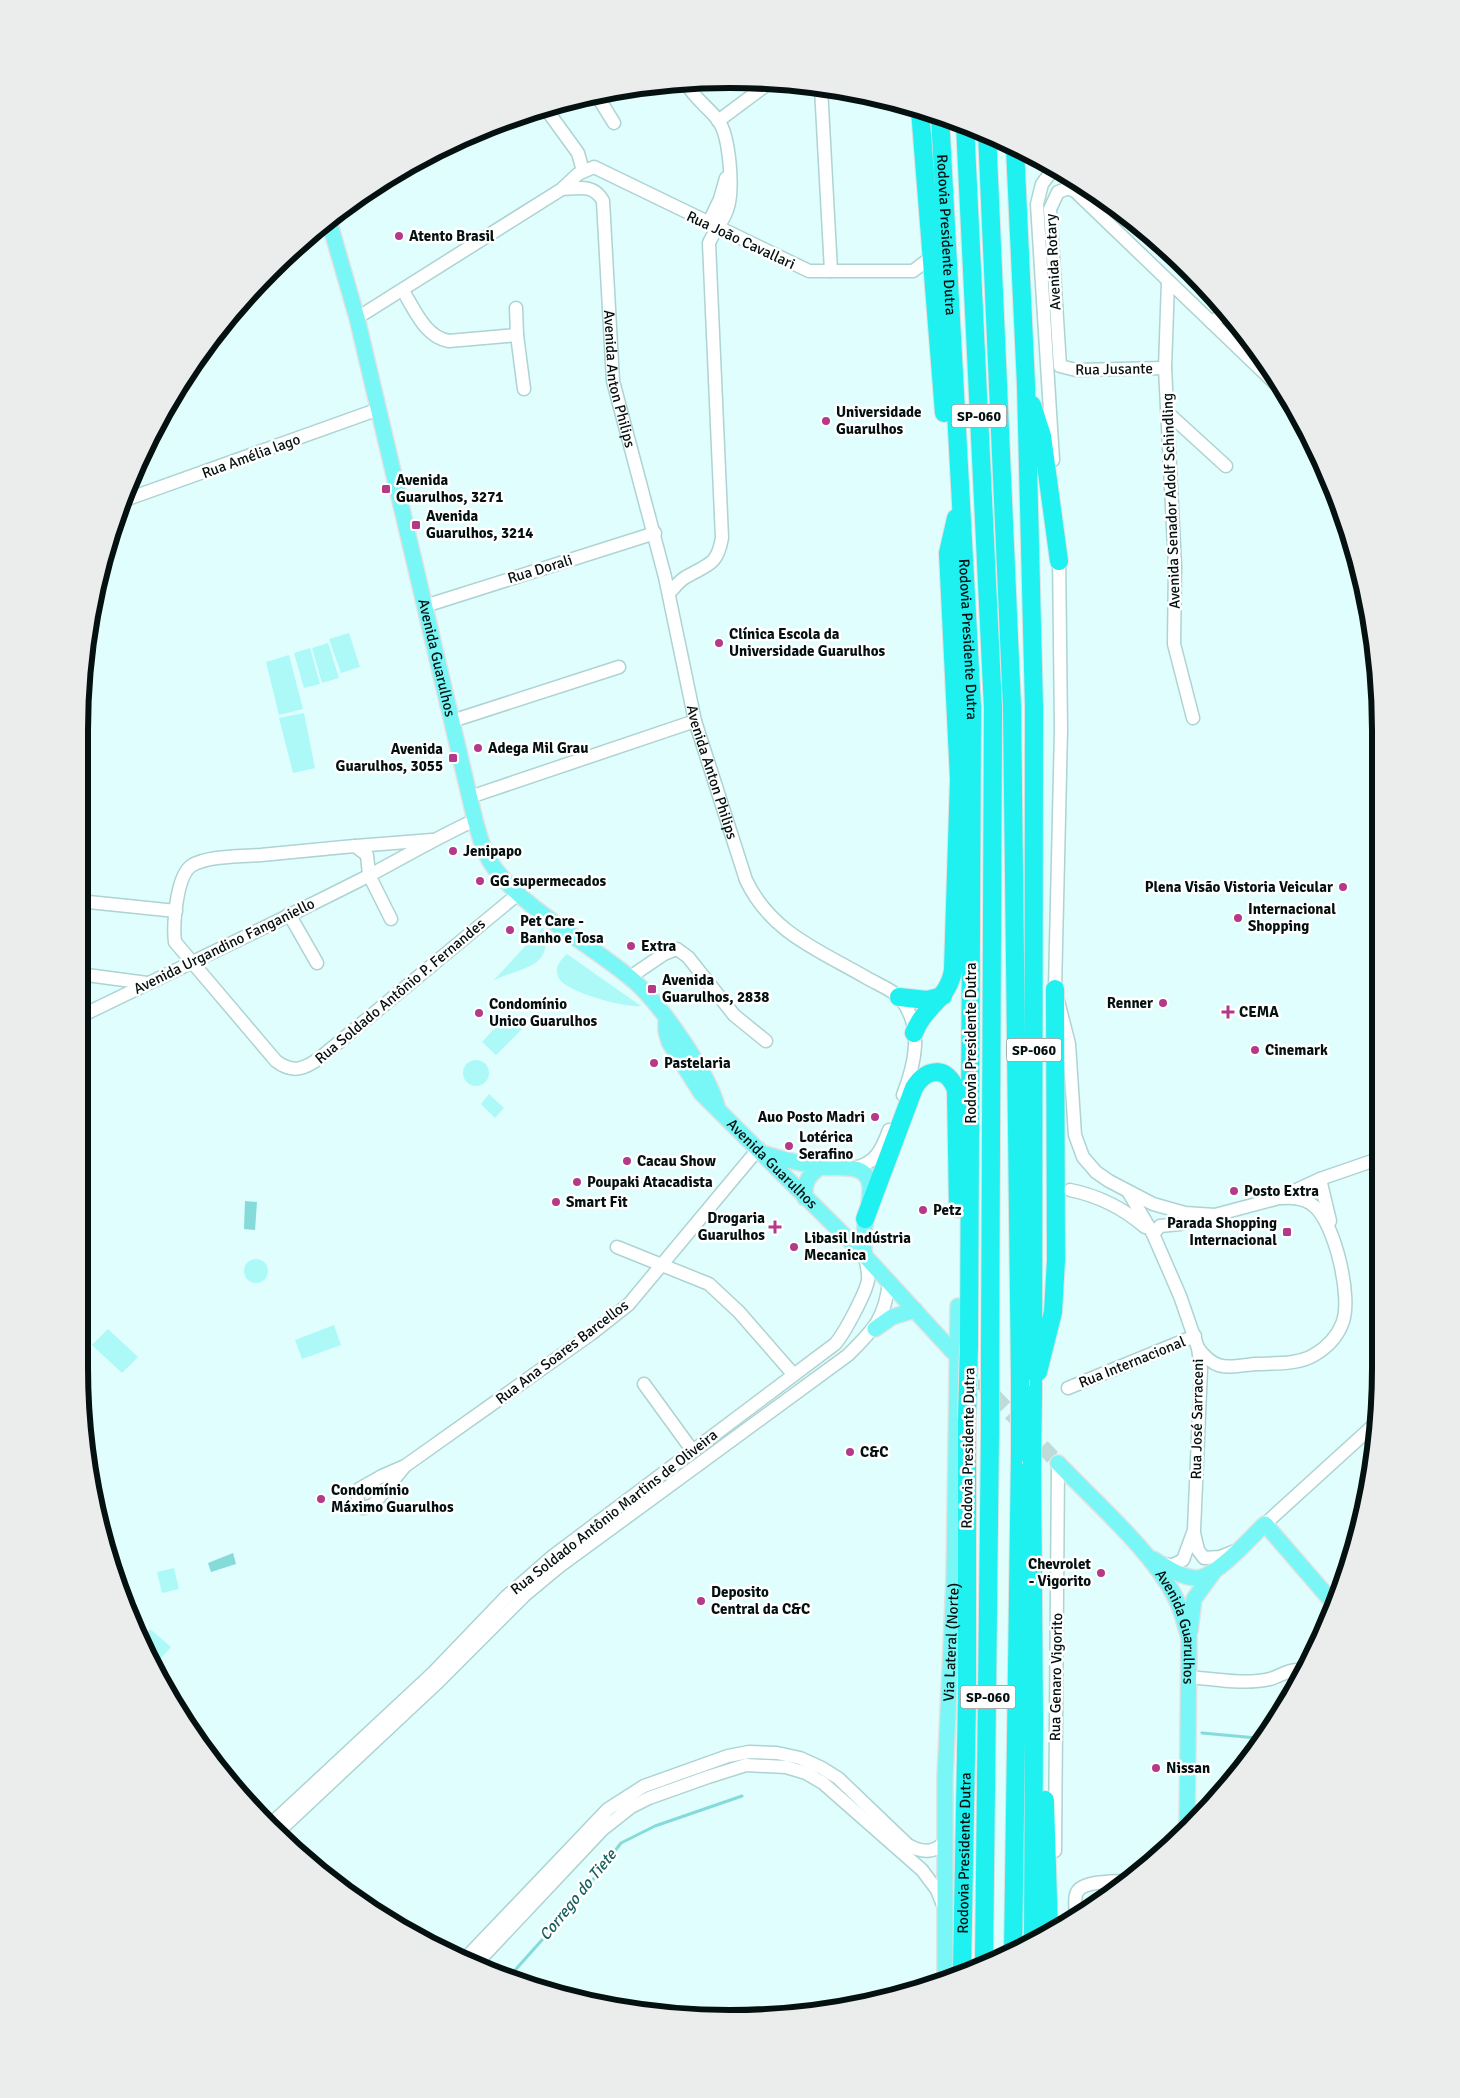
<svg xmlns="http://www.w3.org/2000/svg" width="1460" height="2098" font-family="Signika,sans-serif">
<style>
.green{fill:#adf9f8}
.water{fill:#85dbda}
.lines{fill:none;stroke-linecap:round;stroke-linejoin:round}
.stream{stroke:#85dbda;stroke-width:3}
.major-tunnel{stroke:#bedad9;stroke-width:15;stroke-dasharray:15 8;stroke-linecap:butt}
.minor-casing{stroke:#add3d2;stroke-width:15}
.major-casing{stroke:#e1e2e2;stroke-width:18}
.highway-casing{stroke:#e1e2e2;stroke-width:20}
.minor{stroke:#fff;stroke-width:12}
.major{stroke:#79f6f6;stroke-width:15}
.highway{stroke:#1ff0f0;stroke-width:18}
.highway-bridge-casing{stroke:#e1e2e2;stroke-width:20;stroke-linecap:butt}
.highway-bridge{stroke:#1ff0f0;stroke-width:18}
.poi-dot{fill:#b43989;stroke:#fff;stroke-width:2}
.labels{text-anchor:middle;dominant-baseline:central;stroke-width:5;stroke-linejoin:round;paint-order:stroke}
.shield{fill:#fff;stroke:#4f5858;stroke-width:1}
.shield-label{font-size:14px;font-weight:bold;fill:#041110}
.street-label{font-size:15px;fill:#041110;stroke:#fff}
.poi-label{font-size:15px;font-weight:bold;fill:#041110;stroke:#fff;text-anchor:start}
.water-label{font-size:16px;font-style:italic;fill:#196160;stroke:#fff}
.rim{fill:none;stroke:#041110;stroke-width:6}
</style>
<rect width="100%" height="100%" fill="#dffefd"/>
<path class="green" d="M349,633L360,667L341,673L329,639Z
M328,643L339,678L322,683L312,648Z
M310,648L320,684L304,688L294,653Z
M289,655L303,709L279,715L266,662Z
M304,713L315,768L293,773L279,718Z
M543,927C556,969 519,967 493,981Z
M567,954L641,1006C624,1008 572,993 561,981C552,971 559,961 567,954Z
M510,1012L525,1026L496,1055L482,1042Z
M463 1073a13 13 0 1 1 26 0a13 13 0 1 1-26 0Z
M489,1094L504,1108L495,1118L481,1104Z
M244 1271a12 12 0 1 1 24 0a12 12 0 1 1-24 0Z
M334,1325L341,1345L302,1359L295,1340Z
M108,1329L138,1357L122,1373L92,1345Z
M174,1568L179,1589L162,1593L157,1572Z
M150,1629L171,1647L161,1658L141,1640Z"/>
<path class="water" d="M245,1201L257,1202L255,1230L244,1229Z
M233,1553L236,1564L211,1572L208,1563Z"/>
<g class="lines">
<path class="stream" d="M1202,1733L1257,1738L1267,1736
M509,1977L575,1903L621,1843L655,1826L742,1796"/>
<path class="major-tunnel" d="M963,1363L1058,1463"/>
<g class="minor-casing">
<g id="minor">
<path d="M821,88L831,271"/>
<path d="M596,94L614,123"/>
<path d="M546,109L578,153L583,171"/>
<path d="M718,121L769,83"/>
<path id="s1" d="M562,189C579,188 594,184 603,201L613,381L665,577L695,721L746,880C771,933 819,950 867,978C877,984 893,990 900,998C924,1027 915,1064 903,1095"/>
<path d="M708,224L720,199L726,178"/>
<path d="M1168,281L1165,368L1175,566L1174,644L1193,718"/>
<path d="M403,291C415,310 425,337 449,341L517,335L524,389"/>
<path d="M516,308L517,335"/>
<path d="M357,318L562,189L578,174L594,167L809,271H913L933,256"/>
<path d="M1211,322L1228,312"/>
<path d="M1165,368L1076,370L1060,366L1050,209L1058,192L1069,188L1076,192L1282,390"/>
<path d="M1169,414L1226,466"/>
<path d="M1053,460L1037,204L1042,184L1054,168"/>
<path d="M122,501L379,409"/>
<path d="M1059,553L1061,730L1055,989L1069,1044L1075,1135L1083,1157L1096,1172L1109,1181L1153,1204L1185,1213L1215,1215L1279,1198L1320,1179L1381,1158"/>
<path d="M669,593C674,588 680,580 686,577C708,564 717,566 722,538L709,243C714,231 723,222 727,210C734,191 730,136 718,120C708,107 694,98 686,83"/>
<path d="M425,606L655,533"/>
<path d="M452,721L619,667"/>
<path d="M470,797L695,721"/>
<path d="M432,840C375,844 318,849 261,855C243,856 205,856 191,866C176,877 173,926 175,942L276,1061C293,1074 305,1069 321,1057L518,894"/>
<path d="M355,846L367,855L369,875L391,919"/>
<path d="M79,901L176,911"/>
<path d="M289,914L317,963"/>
<path d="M79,974L147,983"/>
<path d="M630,977L664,954L677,949L688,957L734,1015L766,1041"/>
<path d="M79,1017C175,970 272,925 368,876C404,857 438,837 475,820"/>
<path d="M853,1168C875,1165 882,1149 889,1130"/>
<path d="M1320,1179L1330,1221"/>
<path d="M1070,1190C1100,1196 1123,1208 1145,1227"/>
<path d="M1129,1193L1153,1234L1180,1296L1198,1348L1201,1369L1194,1530L1183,1560L1173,1565L1161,1564"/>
<path d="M1153,1234L1160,1226L1180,1224L1206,1217"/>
<path d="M617,1247L709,1284L739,1312L793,1374"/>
<path d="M1198,1348C1216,1372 1227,1367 1255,1364C1274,1363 1297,1365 1314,1355C1326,1348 1337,1337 1342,1324C1353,1300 1335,1223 1314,1206C1305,1198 1293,1197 1282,1198"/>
<path d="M644,1384L692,1450"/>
<path d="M1068,1388L1195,1336"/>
<path d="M405,1466L373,1505L363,1508L357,1504L359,1489L382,1476L405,1466L591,1334L629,1304L759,1148"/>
<path d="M1265,1524L1376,1423"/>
<path d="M1194,1533L1198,1550L1204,1558L1220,1557L1235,1551"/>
<path d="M1189,1677C1214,1679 1245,1685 1270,1679C1280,1676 1293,1667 1303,1671"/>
<path d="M271,1824L433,1673L507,1596L553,1556L835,1344C844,1334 866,1293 868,1280C869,1272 866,1264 865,1256"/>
<path d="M278,1832L438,1682L525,1595L560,1566L848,1355C873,1330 885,1319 889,1282"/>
<path d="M1055,1851L1058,1463"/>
<path d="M1076,1919C1076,1911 1074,1902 1076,1895C1079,1880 1114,1882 1126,1881"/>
<path d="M463,1961L608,1809L644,1786L728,1756L749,1752L777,1753L800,1758L822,1768L838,1778L908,1845C922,1853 938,1854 946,1838"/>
<path d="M474,1966L603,1829L631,1807L649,1798L708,1777L746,1765L786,1767L806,1773L823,1783L922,1870L937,1890L943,1905"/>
</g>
</g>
<g class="major-casing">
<g id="major">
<path id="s2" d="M329,221L357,318L475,820C479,834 483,851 491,863C520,907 587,942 628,976C657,998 708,1072 717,1106"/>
<path id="s3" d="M666,1021V1031L669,1042L701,1093L865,1256L953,1352"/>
<path d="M766,1154C784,1160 800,1163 819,1167C835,1170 868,1160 870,1187C871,1211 860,1228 865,1256"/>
<path d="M805,1198C804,1182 808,1176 820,1167"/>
<path d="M875,1329L892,1317L915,1310"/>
<path id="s4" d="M1058,1463C1094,1501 1154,1553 1176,1599C1182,1611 1185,1625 1189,1638L1187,1831"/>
<path d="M1153,1559C1166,1567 1180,1577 1196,1578C1216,1578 1250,1538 1265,1524L1335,1605"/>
<path d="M1190,1631L1194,1599L1213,1573"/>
<path id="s5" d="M945,1977V1778L954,1581L958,1306"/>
</g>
</g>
<g class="highway-casing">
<g id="highway">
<path d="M920,110L944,413"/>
<path id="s6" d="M940,116L972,707L969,1345"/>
<path d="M965,124L993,708L990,1359"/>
<path d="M987,132L1012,707L1020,1380"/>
<path d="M1015,148L1026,385L1034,707L1033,1394"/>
<path d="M1032,405L1042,436L1059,561"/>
<path d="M899,997L927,1000L943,996"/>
<path d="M914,1033C924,1006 949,999 953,970L959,779L948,553L956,518"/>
<path d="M865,1219L914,1088C926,1068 947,1065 956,1090L958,1209"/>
<path d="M1038,1372L1053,1312L1056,1260L1055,989"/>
<path d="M1032,1464L1034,1719L1033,1944"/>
<path d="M1045,1800L1049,1934"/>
<path d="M1013,1954L1020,1453"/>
<path d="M984,1963L990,1430"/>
<path id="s7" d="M962,1971L967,1701V1419"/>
</g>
</g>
<use href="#minor" class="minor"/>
<use href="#major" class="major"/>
<use href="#highway" class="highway"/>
<g class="highway-bridge-casing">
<path id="highway-bridge" d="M967,1419L969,1345
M990,1430V1359
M1020,1453V1380
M1032,1464L1033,1394"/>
</g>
<use href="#highway-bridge" class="highway-bridge"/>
</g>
<g class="poi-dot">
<circle cx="399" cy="236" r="5"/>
<circle cx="826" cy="421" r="5"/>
<rect x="381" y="484" width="10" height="10" rx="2.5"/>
<rect x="411" y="520" width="10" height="10" rx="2.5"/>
<circle cx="719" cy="643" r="5"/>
<circle cx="478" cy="748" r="5"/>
<rect x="448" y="753" width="10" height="10" rx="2.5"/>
<circle cx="453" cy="851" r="5"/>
<circle cx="480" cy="881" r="5"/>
<circle cx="1343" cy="887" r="5"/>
<circle cx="1238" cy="918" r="5"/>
<circle cx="510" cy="930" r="5"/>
<circle cx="631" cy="946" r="5"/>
<rect x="647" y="984" width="10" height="10" rx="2.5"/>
<circle cx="1163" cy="1003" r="5"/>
<path d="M1225.5 1004.5h5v5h5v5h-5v5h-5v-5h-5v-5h5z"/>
<circle cx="479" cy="1013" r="5"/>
<circle cx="1255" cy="1050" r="5"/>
<circle cx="654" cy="1063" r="5"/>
<circle cx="875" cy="1117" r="5"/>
<circle cx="789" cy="1146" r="5"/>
<circle cx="627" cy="1161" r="5"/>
<circle cx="577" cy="1182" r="5"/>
<circle cx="1234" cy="1191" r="5"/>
<circle cx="556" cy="1202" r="5"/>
<circle cx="923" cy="1210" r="5"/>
<path d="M772.5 1219.5h5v5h5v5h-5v5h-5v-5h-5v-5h5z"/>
<rect x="1282" y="1227" width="10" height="10" rx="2.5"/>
<circle cx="794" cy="1247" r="5"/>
<circle cx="850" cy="1452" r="5"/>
<circle cx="321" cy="1499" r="5"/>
<circle cx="1101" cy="1573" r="5"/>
<circle cx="701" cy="1601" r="5"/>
<circle cx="1156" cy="1768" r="5"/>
</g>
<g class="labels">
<g class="shield">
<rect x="951.5" y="404.5" width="55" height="23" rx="4"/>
<rect x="1006.5" y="1038.5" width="55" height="23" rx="4"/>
<rect x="960.5" y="1685.5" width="55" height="23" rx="4"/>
</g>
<g class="shield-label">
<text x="979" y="416">SP-060</text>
<text x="1034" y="1050">SP-060</text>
<text x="988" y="1697">SP-060</text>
</g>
<g class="street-label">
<text stroke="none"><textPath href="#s6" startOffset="119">Rodovia Presidente Dutra</textPath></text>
<text transform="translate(741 240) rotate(25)">Rua João Cavallari</text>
<text transform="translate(1053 262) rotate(-93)">Avenida Rotary</text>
<text transform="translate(1114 369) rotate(-1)">Rua Jusante</text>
<text stroke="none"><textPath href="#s1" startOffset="225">Avenida Anton Philips</textPath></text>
<text transform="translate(251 456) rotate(-20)">Rua Amélia lago</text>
<text transform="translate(1171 501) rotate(-92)">Avenida Senador Adolf Schindling</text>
<text transform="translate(540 569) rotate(-17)">Rua Dorali</text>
<text stroke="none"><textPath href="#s6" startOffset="524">Rodovia Presidente Dutra</textPath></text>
<text stroke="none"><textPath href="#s2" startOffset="450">Avenida Guarulhos</textPath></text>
<text stroke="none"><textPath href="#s1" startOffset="630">Avenida Anton Philips</textPath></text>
<text transform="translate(224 946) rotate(-26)">Avenida Urgandino Fanganiello</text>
<text transform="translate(400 991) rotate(-40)">Rua Soldado Antônio P. Fernandes</text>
<text transform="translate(971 1043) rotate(-90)">Rodovia Presidente Dutra</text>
<text stroke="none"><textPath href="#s3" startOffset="182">Avenida Guarulhos</textPath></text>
<text transform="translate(562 1352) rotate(-37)">Rua Ana Soares Barcellos</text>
<text transform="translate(1132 1362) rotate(-22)">Rua Internacional</text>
<text transform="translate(1197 1419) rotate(-89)">Rua José Sarraceni</text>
<text transform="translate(968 1448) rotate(-89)">Rodovia Presidente Dutra</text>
<text transform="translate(614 1512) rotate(-38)">Rua Soldado Antônio Martins de Oliveira</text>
<text stroke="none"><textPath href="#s4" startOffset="208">Avenida Guarulhos</textPath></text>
<text stroke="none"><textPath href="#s5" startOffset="335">Via Lateral (Norte)</textPath></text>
<text transform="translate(1056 1677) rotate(-89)">Rua Genaro Vigorito</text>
<text stroke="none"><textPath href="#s7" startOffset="118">Rodovia Presidente Dutra</textPath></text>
</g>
<g class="poi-label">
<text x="409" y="236">Atento Brasil</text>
<text x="836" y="412">Universidade<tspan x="836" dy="17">Guarulhos</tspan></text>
<text x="396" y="480">Avenida<tspan x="396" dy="17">Guarulhos, 3271</tspan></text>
<text x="426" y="516">Avenida<tspan x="426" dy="17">Guarulhos, 3214</tspan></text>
<text x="729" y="634">Clínica Escola da<tspan x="729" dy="17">Universidade Guarulhos</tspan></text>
<text x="488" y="748">Adega Mil Grau</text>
<text x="443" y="749" text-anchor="end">Avenida<tspan x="443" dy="17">Guarulhos, 3055</tspan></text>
<text x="463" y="851">Jenipapo</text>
<text x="490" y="881">GG supermecados</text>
<text x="1333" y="887" text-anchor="end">Plena Visão Vistoria Veicular</text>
<text x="1248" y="909">Internacional<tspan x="1248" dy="17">Shopping</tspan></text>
<text x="520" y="921">Pet Care -<tspan x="520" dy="17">Banho e Tosa</tspan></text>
<text x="641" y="946">Extra</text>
<text x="662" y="980">Avenida<tspan x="662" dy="17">Guarulhos, 2838</tspan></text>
<text x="1153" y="1003" text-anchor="end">Renner</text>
<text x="489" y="1004">Condomínio<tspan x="489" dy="17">Unico Guarulhos</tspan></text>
<text x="1239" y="1012">CEMA</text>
<text x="1265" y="1050">Cinemark</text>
<text x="664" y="1063">Pastelaria</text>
<text x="865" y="1117" text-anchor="end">Auo Posto Madri</text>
<text x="799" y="1137">Lotérica<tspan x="799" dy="17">Serafino</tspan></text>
<text x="637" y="1161">Cacau Show</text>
<text x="587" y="1182">Poupaki Atacadista</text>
<text x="1244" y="1191">Posto Extra</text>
<text x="566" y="1202">Smart Fit</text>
<text x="933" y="1210">Petz</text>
<text x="765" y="1218" text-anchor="end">Drogaria<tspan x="765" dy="17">Guarulhos</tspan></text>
<text x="1277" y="1223" text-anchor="end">Parada Shopping<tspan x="1277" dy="17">Internacional</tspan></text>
<text x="804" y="1238">Libasil Indústria<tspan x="804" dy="17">Mecanica</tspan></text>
<text x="860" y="1452">C&amp;C</text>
<text x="331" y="1490">Condomínio<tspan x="331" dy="17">Máximo Guarulhos</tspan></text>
<text x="1091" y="1564" text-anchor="end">Chevrolet<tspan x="1091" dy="17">- Vigorito</tspan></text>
<text x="711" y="1592">Deposito<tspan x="711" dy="17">Central da C&amp;C</tspan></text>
<text x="1166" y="1768">Nissan</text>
</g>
<g class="water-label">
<text transform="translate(578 1895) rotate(-51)">Corrego do Tiete</text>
</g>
</g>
<path d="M0 0H1460V2098H0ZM730 88H730A642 642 0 0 1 1372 730V1368A642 642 0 0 1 730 2010H730A642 642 0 0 1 88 1368V730A642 642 0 0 1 730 88Z" fill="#ebecec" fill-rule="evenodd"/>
<path class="rim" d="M730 88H730A642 642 0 0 1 1372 730V1368A642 642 0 0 1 730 2010H730A642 642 0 0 1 88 1368V730A642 642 0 0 1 730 88Z"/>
</svg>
